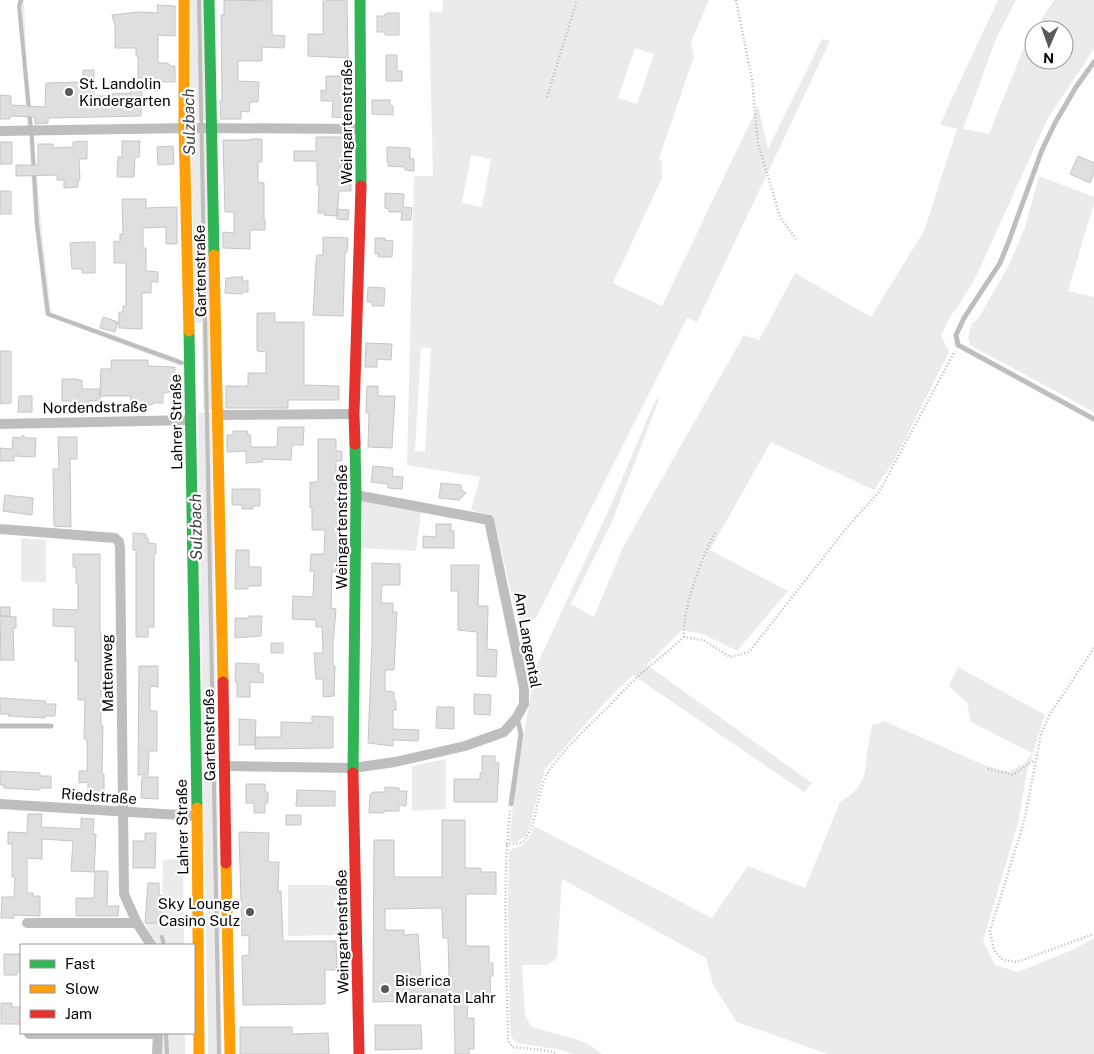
<svg xmlns="http://www.w3.org/2000/svg" width="1094" height="1054" font-family="'Public Sans',sans-serif">
<style>
.green{fill:#ebebeb;fill-rule:evenodd}
.lines{fill:none;stroke-linecap:round;stroke-linejoin:round}
.stream{stroke:#bebebe;stroke-width:4}
.building{fill:#dfdfdf;stroke:#c6c6c6;fill-rule:evenodd}
.path{stroke:#b9b9b9;stroke-width:2.5;stroke-dasharray:1 2.5;stroke-linecap:butt}
.lane{stroke:#bebebe;stroke-width:5}
.street{stroke:#bebebe;stroke-width:10}
.fast{stroke:#30b455;stroke-width:11}
.slow{stroke:#ff9f0a;stroke-width:11}
.jam{stroke:#e5322d;stroke-width:11}
.poi-dot{fill:#595959;stroke:#fff;stroke-width:2}
.labels{text-anchor:middle;dominant-baseline:central;stroke-width:4.5;stroke-linejoin:round;paint-order:stroke}
.poi-label{font-size:15px;fill:#000;stroke:#fff;text-anchor:start}
.street-label{font-size:15px;fill:#000;stroke:#fff}
.water-label{font-size:16px;font-style:italic;fill:#434343;stroke:#fff}
</style>
<rect width="100%" height="100%" fill="#fff"/>
<path class="green" d="M18,0H24L27,80L32,126L27,127Z
M190,0H204L206,120H191Z
M443,0H709L691,42L694,57L659,158L662,162V178L613,283L662,306L758,106L768,149L822,39L830,41L697,322L687,318L536,618L526,624L519,626L493,516L471,510L480,477L407,465L414,176H433L429,11L443,13ZM635,48L654,54L637,104L618,98ZM471,155L491,159L482,207L462,203ZM421,347L431,348L425,452L415,451Z
M998,0H1016L996,39L963,129L989,134L1025,45L1034,31V60H1064V30H1035L1054,0H1094V49L1048,118L975,279L957,308L951,315L941,335L949,352L894,461L874,490L771,442L710,550L788,591L737,651L703,634L682,630L647,665L812,783L804,792L633,675L605,702L545,769L530,825L526,836L516,842H509L515,789L531,692L530,680L610,507L655,401L660,397L612,522L571,604L594,617L623,547L744,335L759,340L795,273L871,317L924,231L957,129L940,124Z
M191,133H206L212,409L203,410L202,323H195Z
M29,139L34,140L41,224L51,313L180,359V366L45,315L34,218Z
M1039,176L1094,197V203L1068,291L1094,297V412L970,345L968,337L972,324L979,317L1009,265L1025,227Z
M198,413H211L222,1054H208Z
M362,501L421,512L416,551L361,548Z
M21,538L46,540V582H21Z
M958,667L1045,715L1027,771L1018,823L983,941L995,965L1018,972C1043,961 1070,953 1094,938V1054H828L737,1022L713,985L706,958L562,879L557,958L548,965H522L525,1015L531,1026C557,1037 579,1034 602,1054H574L562,1050L517,1043L511,1037L510,1026L508,907L509,850C526,845 528,842 534,826L712,918L748,866L805,888L840,802C863,788 865,778 867,753C868,744 871,734 872,725L884,721L984,765L1009,772L1025,763L1032,753L971,722L967,703L949,686Z
M446,759V809L412,811V766Z
M183,859L184,945H156L145,923H162L163,860Z
M288,885H342L345,935L288,936Z
M161,1033H185V1054H161Z"/>
<g class="lines">
<path class="stream" d="M21,0L19,6L32,139L37,225L48,314L182,363
M199,0L219,1054
M162,937L164,945
M166,1033L167,1054"/>
</g>
<path class="building" d="M224,0L272,1V35L285,36L284,48L262,47V61H238V81L259,82L258,102H250L249,112L241,111V119H221L220,101H222L221,15H224Z
M327,0H347L348,58L308,56V34H323V1H327Z
M157,5L175,6V36L158,35V63H168L170,66H175V82H161V90H142L141,116L48,118V123L35,124V117L10,116V119H0V95L11,96V105L45,107L46,83L83,82V70H94V96H112V94L131,93V85H136V80H138V56H136V48H115V25L112,15L138,12L158,13Z
M388,13H399V35H385V32H377V16H385V14Z
M386,55H397V71H402V81H386Z
M326,76H349V83H350V118L332,117L333,101H321V90L326,91Z
M372,100H390V105L393,106V115L372,114Z
M316,137H346V157H343L342,176H345V180H351V191H339L337,216L324,215L325,213H318L319,185H317V161H294V151H316Z
M251,139H262V162H258V182L264,183V220H265V230H250V249L223,248V232L234,233V212H225L223,140H251Z
M87,141V159H79L80,180H78V187L64,188V180H57V175L16,176V165H38V144H53V148L73,147V142Z
M122,141H140L139,157H135L134,177H117L118,157H122Z
M0,142H12V164H0Z
M173,146L174,164L158,165L157,147Z
M387,147L410,148V159H414V171L405,170V167L388,166L389,163L387,162Z
M1078,156L1094,163V173L1090,183L1070,174Z
M0,191H11V214H0Z
M385,193L404,194L403,207L412,208L411,220H401L402,212H389V209L385,208Z
M122,199H146V208L177,207V244H166V227L143,228V248H146V271L158,272V282H151V293H142V329L119,328V312H123V306H126V263H114V241L120,242V234H123Z
M337,209L349,210L348,220L337,219Z
M323,237L348,238L347,252H345L343,316L313,315L316,262L317,255H323Z
M375,238H385V240L393,241L392,257H378L379,254H375Z
M87,242H95V273H82V269H72L70,243Z
M231,277H243L242,281H248V292H243L242,294L225,293L226,278H231Z
M368,287L385,288L384,306H372V302H367Z
M257,313H275V322H304V385L339,386V400H288V408H226V386H248V373H266V352L257,351Z
M103,317L118,322L115,332L100,328Z
M366,343L392,344L391,360L377,359V367H365Z
M0,351H11V403L0,404Z
M111,360H148V366L175,367L174,391L163,393V403H153L152,405L130,404L131,396H100L101,369H111Z
M62,379H77V380H82V389H100V400L88,401V404H76V401H62Z
M367,386H378V396H395L392,448L368,447L369,413H366Z
M19,396H32V412H18Z
M278,427H304L303,445H292L291,460L262,459L263,462L246,463V451L227,452V435H233V431H247L248,435H250L251,447H277Z
M23,435L26,438H36L35,457L14,456V461H0V448L12,449L13,437L20,438Z
M58,437H77V459H70L71,527L54,526L53,469H59Z
M318,439H336V451H342V461H336V482H340L339,530H338L336,572H332L331,608L336,609L333,644V665L335,666L334,696L323,697V679H316L314,653H323L322,627H316V620L292,619L293,596L313,597L314,571H310L311,554H324L325,530H312V507L310,508V482H318Z
M373,466L393,468L392,476L403,477L402,489L388,488V484L371,482Z
M441,483L461,485V490L466,493L459,500L439,498Z
M232,489H260V506H253V509H242V505H232Z
M5,495L33,498L32,515L3,511Z
M436,524H451V531H454V548H423V536L436,537Z
M133,533L146,534V537L148,538V543L156,544V554H154V627H148V637H136V550H133Z
M236,550H249V567H261V586H248V589H235Z
M73,554H100V632H101V726H103L102,774H104V794H88V782L79,783V771H87V739H84L85,700H78V661H75V627L53,626V609L78,610V583H76V567H73Z
M372,563L400,564V585H382L381,603H393V612H397L394,670H385V691L394,692V701H396V710H393V729L419,730L418,741L393,740V746L368,743L372,643Z
M451,565H479L478,606H488L487,649L497,650L496,677L477,676V632L458,630V591H451Z
M0,607H10V616H0Z
M1,616L16,617V628H13L14,660H0Z
M249,616H262L261,636L235,638V618H249Z
M271,643H283V653H271Z
M236,663L259,664V673H263V683L250,682V697H237V682H235Z
M139,666H158V687L150,686V711H157V751H149L148,775H138Z
M474,694L491,695L490,715L474,714Z
M0,698L46,701L45,704H56L55,716H45V718L8,716L9,714H0Z
M437,707H454V729L436,728Z
M312,716L333,717V748L255,749L256,737H281V722L312,723Z
M239,719L256,720L255,745H239Z
M482,756H495V763H499L497,802H454V779H480V773H482Z
M0,771L40,773V776H51V788H40V790L4,788V785H0Z
M142,777H158V799L141,798Z
M246,784H265V792H268V803H265V813H254V803H246Z
M385,787L399,788V791H407L406,806L399,805V811H384V813H369L370,795L373,792H385Z
M297,790L335,791V806H296Z
M28,814H42L41,827L81,829V818L94,819L93,834H96L94,872L71,871L73,841L42,839V859L27,858V893H33V896H40V916L14,915V918H1L2,897H14L15,877H12V844H8V832L27,833Z
M286,815H301V825H286Z
M442,820H465V868H481V872H496V894H466V946H489V963H493V976H490L491,1000H468L467,1018H474V1049H469V1054H455L454,1000L373,1002L374,840H394V877H442ZM442,908L443,938H448L449,977L421,978L418,934L404,935V930H385V909Z
M239,832L269,833L268,862H279L278,891H281L283,941H336L337,970H325V1004L243,1005L242,956L249,955V935L242,936Z
M145,833H156L155,868H133V841H145Z
M95,871H108L107,906H119L118,916H76V898H94Z
M148,883H159V895H161V900L162,901V923H145Z
M4,954H21V972H17V975H4Z
M1,1003H12V1007H21V1024H1Z
M375,1025H421L422,1049L375,1050Z
M240,1027H292V1034L328,1033L329,1054H240Z"/>
<g class="lines">
<path class="path" d="M736,0L752,80L758,143L780,217L796,239
M547,97L577,0
M684,637C682,609 702,556 716,531
M1094,648L1050,714L1041,734L1024,822L990,931L994,950L1003,960L1017,962L1094,934
M988,769L1013,775L1034,760
M510,811C502,887 507,964 508,1040L512,1047L551,1051L557,1054
M506,845L523,842C540,821 535,789 551,768C566,747 587,728 606,709C618,697 630,683 643,672C657,660 671,649 684,637L703,640L730,657L749,652L849,525L879,492L955,351"/>
<path class="lane" d="M1094,62L1076,87L1055,123L1042,150L1007,246L1000,263L964,318L956,335L958,345L1094,419
M0,726H51
M511,804L521,734L517,718"/>
<path class="street" d="M0,131L191,128L361,129
M218,415L354,414
M0,424L191,420
M0,529L115,538L119,542L120,548L124,894L137,923L151,945
M225,766L353,768L395,762L465,746L504,732L517,717L524,704V688L489,520L356,495
M0,804L196,816
M27,923H137
M29,1034H158
M157,1054L158,1033"/>
<path class="fast" d="M209,0L214,255
M360,0L361,186
M189,331L197,808
M353,773L356,495L355,444"/>
<path class="slow" d="M184,0V128L189,331
M214,255L223,682
M197,808L199,1054
M226,863L230,1054"/>
<path class="jam" d="M355,444L354,414L361,186
M223,682L226,863
M353,773L359,1054"/>
</g>
<g class="poi-dot">
<circle cx="69" cy="92" r="5"/>
<circle cx="250" cy="912" r="5"/>
<circle cx="385" cy="989" r="5"/>
</g>
<g class="labels">
<g class="poi-label">
<text x="79" y="83">St. Landolin<tspan x="79" dy="17">Kindergarten</tspan></text>
<text x="240" y="903" text-anchor="end">Sky Lounge<tspan x="240" dy="17">Casino Sulz</tspan></text>
<text x="395" y="980">Biserica<tspan x="395" dy="17">Maranata Lahr</tspan></text>
</g>
<g class="street-label">
<text transform="translate(346 122) rotate(-90)">Weingartenstraße</text>
<text transform="translate(200 271) rotate(-91)">Gartenstraße</text>
<text transform="translate(95 407) rotate(-1)">Nordendstraße</text>
<text transform="translate(176 422) rotate(-91)">Lahrer Straße</text>
<text transform="translate(341 527) rotate(-90)">Weingartenstraße</text>
<text transform="translate(528 640) rotate(80)">Am Langental</text>
<text transform="translate(107 673) rotate(-91)">Mattenweg</text>
<text transform="translate(209 735) rotate(-91)">Gartenstraße</text>
<text transform="translate(99 796) rotate(4)">Riedstraße</text>
<text transform="translate(182 827) rotate(-91)">Lahrer Straße</text>
<text transform="translate(342 932) rotate(-91)">Weingartenstraße</text>
</g>
<g class="water-label">
<text transform="translate(189 122) rotate(-91)">Sulzbach</text>
<text transform="translate(196 527) rotate(-91)">Sulzbach</text>
</g>
</g>
<rect x="20" y="944" width="175" height="90" fill="#ffffff" stroke="#999999"/>
<rect x="30" y="960" width="25" height="8" fill="#30b455" stroke="#999999"/>
<text x="65" y="969" font-size="15" fill="#000000">Fast</text>
<rect x="30" y="985" width="25" height="8" fill="#ff9f0a" stroke="#999999"/>
<text x="65" y="994" font-size="15" fill="#000000">Slow</text>
<rect x="30" y="1010" width="25" height="8" fill="#e5322d" stroke="#999999"/>
<text x="65" y="1019" font-size="15" fill="#000000">Jam</text>
<g transform="translate(1049 45) rotate(182)"><circle r="24" fill="#ffffff" stroke="#999999"/>
<path d="M0-4L9 19L0 12L-9 19Z" fill="#595959"/>
<text y="-8" font-size="14" font-weight="bold" text-anchor="middle" fill="#000000">N</text>
</g>
</svg>
